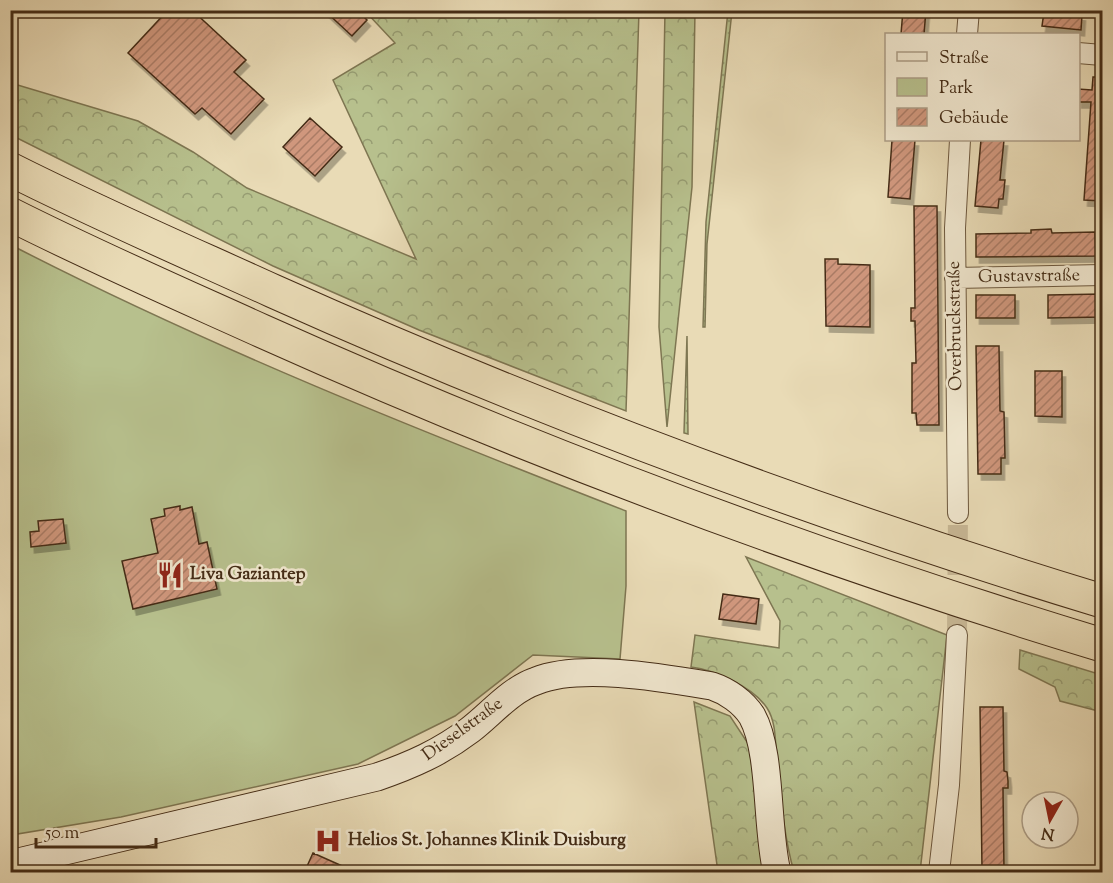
<svg xmlns="http://www.w3.org/2000/svg" width="1113" height="883" font-family="'Sorts Mill Goudy',serif">
<style>
.grass{fill:url(#grass-dots);stroke:#7e7652;stroke-width:1.5}
.forest{fill:url(#forest-crowns);stroke:#7e7652;stroke-width:1.5}
.green{fill:#b7c08d;stroke:#7e7652;stroke-width:1.5}
.building{fill:url(#building-hatch);stroke:#442c16;stroke-width:1.5;filter:url(#shadow)}
.lines{fill:none;stroke-linecap:round;stroke-linejoin:round}
.street-tunnel{stroke:#c8b896;stroke-width:20;stroke-dasharray:20 10;stroke-linecap:butt}
.street-casing{stroke:#6d583e;stroke-width:22}
.secondary-casing{stroke:#442c16;stroke-width:29}
.highway-casing{stroke:#442c16;stroke-width:35}
.street{stroke:#f1e8d0;stroke-width:20}
.secondary{stroke:#f1e8d0;stroke-width:27}
.highway{stroke:#e9dbb6;stroke-width:33}
.labels{text-anchor:middle;dominant-baseline:central;stroke-width:5;stroke-linejoin:round;paint-order:stroke}
.street-label{font-size:18px;fill:#442c16;stroke:#f1e8d0}
.poi-label{font-size:18px;font-weight:bold;fill:#442c16;stroke:#f1e8d0;text-anchor:start}
</style>
<defs>
<pattern id="grass-dots" width="8" height="8" patternUnits="userSpaceOnUse" patternTransform="scale(1.5)"><rect width="8" height="8" fill="#b7c08d"/><path d="M2 2h.1M6 6h.1" fill="none" stroke="#969c72" stroke-width="1.8" stroke-linecap="round"/></pattern>
<pattern id="forest-crowns" width="20" height="18" patternUnits="userSpaceOnUse" patternTransform="scale(1.5)"><rect width="20" height="18" fill="#b7c08d"/><path d="M2 6a3 3 0 1 1 6 0M12 15a3 3 0 1 1 6 0" fill="none" stroke="#969c72"/></pattern>
<pattern id="building-hatch" width="6" height="6" patternUnits="userSpaceOnUse" patternTransform="scale(1.5)"><rect width="6" height="6" fill="#d0977d"/><path d="M-1 1l2-2M0 6l6-6M5 7l2-2" fill="none" stroke="#aa7b65"/></pattern>
<filter id="shadow"><feDropShadow dx="3.5" dy="6" stdDeviation="0" flood-color="#0004"/></filter>
</defs>
<rect width="100%" height="100%" fill="#e9dbb6"/>
<filter id="stains"><feTurbulence type="fractalNoise" baseFrequency=".00333" numOctaves="4"/><feColorMatrix values="0 0 0 0 .2 0 0 0 0 .09 0 0 0 0 .02 0 0 0 .5 -.17"/></filter>
<radialGradient id="worn" r=".72"><stop offset=".6" stop-color="#630" stop-opacity="0"/><stop offset="1" stop-color="#630" stop-opacity=".3"/></radialGradient>
<path class="grass" d="M728,11H732L707,244L705,327H703L706,222Z
M687,336L688,434L684,433Z"/>
<path class="forest" d="M365,11H639L626,411L419,330L273,266L11,135V83L138,121L193,152L247,188L416,259L333,80L395,43Z
M665,11H695L692,187L667,427L659,327Z
M746,557L947,635L920,872H794C784,837 781,799 777,762C775,746 777,723 767,708C753,687 715,670 691,667L695,635L779,648L780,621Z
M1020,650L1102,675V712L1060,701L1055,687L1019,669Z
M694,702L730,716L749,745L766,872H718Z"/>
<path class="green" d="M11,245C209,347 418,430 626,511V586L620,659L533,655L455,716L358,764L121,817L11,835Z"/>
<path class="building" d="M168,10H192L246,60L234,72L264,99L231,134L202,108L195,114L128,53Z
M324,10H357L367,20L352,36Z
M903,10H926L924,34H901Z
M1044,12L1082,15L1081,30L1042,26Z
M1093,77H1102V201L1084,200L1091,102H1078V89L1092,90Z
M310,118L342,147L315,176L283,147Z
M892,140H915L910,199L888,197Z
M981,140H1004L1000,180H1005L1003,199H999L998,208L975,206Z
M914,206H937L939,425H917L916,413H912V363H916L915,321H911V308H915Z
M1051,229L1052,233L1095,232L1096,256L976,257V234L1031,233V230Z
M825,259H838V264L870,265V327L826,326Z
M1102,294V317L1048,318V295Z
M976,295H1015V318H976Z
M976,346H999L1000,411L1004,412L1005,458H1001V474H978Z
M1035,371H1062V417L1035,416Z
M180,506V510L192,507L199,544L207,542L217,589L133,609L122,561L158,553L151,519L165,516L164,509Z
M63,519L66,543L31,547L30,532L39,531L38,521Z
M723,594L759,599L756,624L719,619Z
M980,707H1003L1004,771L1007,772L1008,781V788H1003L1004,870H982Z
M313,853L358,873H304Z"/>
<g class="lines">
<path class="street-tunnel" d="M957,635L958,513"/>
<g class="street-casing">
<path id="street" d="M967,34L969,10
M1078,53L1102,55
M955,278L1102,275
M958,513L955,228L960,140
M939,872L949,785L957,635"/>
</g>
<g class="secondary-casing">
<path id="secondary" d="M10,864L377,777C412,765 441,752 470,730C491,714 510,690 536,681C580,663 664,678 712,686C727,691 743,702 752,716C772,752 766,829 777,872"/>
</g>
<g class="highway-casing">
<path id="highway" d="M10,169C97,213 185,251 273,291C543,412 819,515 1102,601
M10,214C93,256 178,293 262,331C536,454 815,558 1102,645"/>
</g>
<use href="#street" class="street"/>
<use href="#secondary" class="secondary"/>
<use href="#highway" class="highway"/>
</g>
<defs>
<g id="restaurant-bare" transform="scale(2.07)"><path d="M-5-6h1v4h1v-4h1v4h1v-4h1v5L-1.5 .5V6h-2V.5L-5-1ZM5-6V6H3V1.5H1.5Q1.5-4 5-6Z" fill="#8f2418" stroke="#f1e8d0" stroke-width="2.5" paint-order="stroke"/></g>
<g id="hospital-bare" transform="scale(2.07)"><path d="M-5-5h3v3.5h4V-5h3V5h-3V1.5h-4V5h-3Z" fill="#8f2418" stroke="#f1e8d0" stroke-width="2.5" paint-order="stroke"/></g>
</defs>
<g fill-rule="evenodd">
<use href="#restaurant-bare" x="170" y="575"/>
<use href="#hospital-bare" x="328" y="841"/>
</g>
<g class="labels">
<g class="street-label">
<text transform="translate(1029 277) rotate(-1)">Gustavstraße</text>
<text transform="translate(956 326) rotate(-91)">Overbruckstraße</text>
<text transform="translate(463 730) rotate(-36)">Dieselstraße</text>
</g>
<g class="poi-label">
<text x="190" y="575">Liva Gaziantep</text>
<text x="348" y="841">Helios St. Johannes Klinik Duisburg</text>
</g>
</g>
<rect width="1113" height="883" fill="none" stroke="#e9dbb6" stroke-width="36"/>
<rect x="12" y="12" width="1089" height="859" fill="none" stroke="#442c16" stroke-width="3"/>
<rect x="18" y="18" width="1077" height="847" fill="none" stroke="#442c16" stroke-width="1.5"/>
<rect x="885" y="33" width="195" height="108" fill="#f1e8d0" stroke="#ac9d86" stroke-width="1.5"/>
<rect x="897" y="52" width="30" height="9" fill="#f1e8d0" stroke="#ac9d86" stroke-width="1.5"/>
<text x="939" y="63" font-size="18" fill="#442c16">Straße</text>
<rect x="897" y="78" width="30" height="18" fill="#b7c08d" stroke="#ac9d86" stroke-width="1.5"/>
<text x="939" y="93" font-size="18" fill="#442c16">Park</text>
<rect x="897" y="108" width="30" height="18" fill="url(#building-hatch)" stroke="#ac9d86" stroke-width="1.5"/>
<text x="939" y="123" font-size="18" fill="#442c16">Gebäude</text>
<g transform="translate(1050 820) rotate(189)"><circle r="28" fill="#f1e8d0" stroke="#ac9d86" stroke-width="1.5"/>
<path d="M0-4.5L10 22L0 15L-10 22Z" fill="#8f2418"/>
<text y="-9" font-size="16" font-weight="bold" text-anchor="middle" fill="#442c16">N</text>
</g>
<path d="M36 838v9h120v-9" fill="none" stroke="#442c16" stroke-width="3"/>
<text x="45" y="838" font-size="18" fill="#442c16" stroke="#f1e8d0" stroke-width="4.5" paint-order="stroke">50 m</text>
<rect width="100%" height="100%" filter="url(#stains)"/>
<rect width="100%" height="100%" fill="url(#worn)"/>
</svg>
